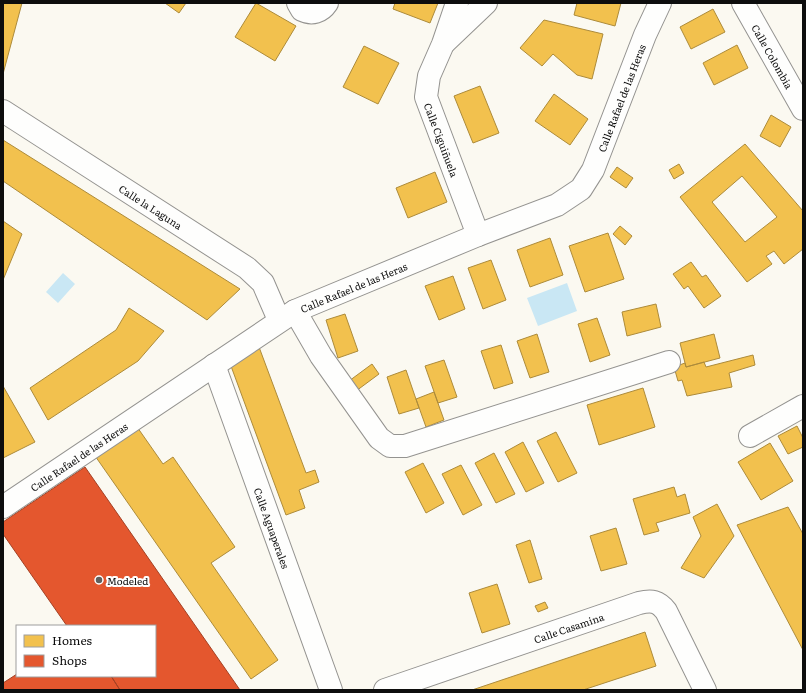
<svg xmlns="http://www.w3.org/2000/svg" width="806" height="693" font-family="Literata,serif">
<style>
.water{fill:#c9e7f4}
.homes{fill:#f2c14e;stroke:#ad8b3a;fill-rule:evenodd}
.shops{fill:#e4572e;stroke:#a44124}
.lines{fill:none;stroke-linecap:round;stroke-linejoin:round}
.minor-casing{stroke:#949390;stroke-width:24}
.minor{stroke:#fefefd;stroke-width:22}
.poi-dot{fill:#60605d;stroke:#fff;stroke-width:1.5}
.labels{text-anchor:middle;dominant-baseline:central;stroke-width:4;stroke-linejoin:round;paint-order:stroke}
.street-label{font-size:10px;fill:#0d0d0d;stroke:#fff}
.poi-label{font-size:10px;fill:#0d0d0d;stroke:#fff;text-anchor:start}
</style>
<rect width="100%" height="100%" fill="#fbf9f1"/>
<path class="water" d="M63,273L75,284L58,303L46,292Z
M567,283L577,311L538,326L527,298Z"/>
<path class="homes" d="M3,3H22L3,74Z
M165,3H186L179,13Z
M256,3L296,26L275,61L235,37Z
M395,3H438L430,23L393,9Z
M577,3H621L615,26L574,15Z
M713,9L725,32L691,49L680,27Z
M544,20L603,34L592,79L577,75L553,54L542,66L520,48Z
M737,45L748,68L714,85L703,63Z
M364,46L399,63L378,104L343,87Z
M480,86L499,133L473,143L454,96Z
M554,94L588,119L570,145L535,121Z
M771,115L791,127L780,147L760,136Z
M3,140L240,289L207,320L3,181Z
M745,144L803,211V249L784,264L774,251L766,256L772,264L747,282L680,197ZM742,176L777,217L745,242L712,202Z
M679,164L684,173L674,179L669,170Z
M617,167L633,178L626,188L610,177Z
M435,172L447,202L408,218L396,188Z
M3,221L22,234L3,280Z
M620,226L632,236L625,245L613,234Z
M608,233L624,279L585,292L569,246Z
M550,238L563,275L530,287L517,250Z
M491,260L506,300L483,309L468,268Z
M691,262L702,277L706,275L721,296L704,308L688,286L684,289L673,274Z
M453,276L465,309L439,320L425,286Z
M656,304L661,327L627,336L622,312Z
M129,308L164,331L138,361L48,420L30,388L116,330Z
M345,314L358,351L338,358L326,320Z
M597,318L610,355L590,362L578,324Z
M537,334L549,372L530,378L517,341Z
M714,334L720,358L686,367L680,343Z
M501,345L513,383L494,389L481,351Z
M259,347L306,473L315,470L319,482L299,490L305,508L286,515L228,358Z
M753,355L755,365L729,373L732,387L687,396L682,380L678,381L674,367L685,363L686,367L704,362L706,367Z
M444,360L457,397L438,403L425,366Z
M372,364L379,374L356,391L349,381Z
M406,370L419,408L399,414L387,377Z
M3,386L35,442L3,458Z
M643,388L655,427L599,445L587,405Z
M434,392L444,420L426,427L416,399Z
M135,424L163,464L173,457L235,547L211,563L278,660L251,679L93,453Z
M797,426L803,438V447L788,454L778,436Z
M556,432L577,473L558,482L537,441Z
M523,442L544,483L526,492L505,452Z
M770,443L793,481L761,500L738,462Z
M494,453L515,494L496,503L475,463Z
M423,463L444,503L426,513L405,472Z
M461,465L482,505L463,515L442,474Z
M674,487L677,497L685,494L690,513L656,523L659,531L644,535L633,499Z
M717,504L734,536L704,578L681,568L701,536L693,517Z
M788,507L803,534V650L737,525Z
M616,528L627,564L601,571L590,536Z
M530,540L542,579L529,583L516,545Z
M497,584L510,624L482,633L469,593Z
M545,602L548,608L538,612L535,606Z
M645,632L656,666L583,690H472Z"/>
<path class="shops" d="M85,467L240,690H120L111,676H155V626H67L3,534V522Z
M17,674V676H111L120,690H3V683Z"/>
<g class="lines">
<g class="minor-casing">
<g id="minor">
<path d="M298,3L302,10C312,15 321,12 327,3"/>
<path id="s1" d="M457,3L443,44L429,76L426,97L478,235"/>
<path id="s2" d="M743,3L803,109"/>
<path d="M445,42L486,3"/>
<path id="s3" d="M3,111L247,268L263,283L279,320"/>
<path d="M295,311L321,356L379,438L390,446H405L669,362"/>
<path id="s4" d="M214,365L331,690"/>
<path d="M750,436L803,406"/>
<path id="s5" d="M3,507L295,311L478,235L557,205L581,189L593,170L645,35L660,3"/>
<path id="s6" d="M385,690L639,603C652,600 658,601 666,611L705,690"/>
</g>
</g>
<use href="#minor" class="minor"/>
</g>
<circle class="poi-dot" cx="99" cy="580" r="4"/>
<g class="labels">
<g class="street-label">
<text stroke="none"><textPath href="#s2" startOffset="61">Calle Colombia</textPath></text>
<text stroke="none"><textPath href="#s5" startOffset="763">Calle Rafael de las Heras</textPath></text>
<text stroke="none"><textPath href="#s1" startOffset="145">Calle Ciguiñuela</textPath></text>
<text stroke="none"><textPath href="#s3" startOffset="176">Calle la Laguna</textPath></text>
<text stroke="none"><textPath href="#s5" startOffset="415">Calle Rafael de las Heras</textPath></text>
<text stroke="none"><textPath href="#s5" startOffset="91">Calle Rafael de las Heras</textPath></text>
<text stroke="none"><textPath href="#s4" startOffset="173">Calle Aguaperales</textPath></text>
<text stroke="none"><textPath href="#s6" startOffset="194">Calle Casamina</textPath></text>
</g>
<g class="poi-label">
<text x="107" y="580">Modeled</text>
</g>
</g>
<rect width="806" height="693" fill="none" stroke="#0d0d0d" stroke-width="8"/>
<rect x="16" y="625" width="140" height="52" fill="#ffffff" stroke="#9e9e9e"/>
<rect x="24" y="635" width="20" height="12" fill="#f2c14e" stroke="#9e9e9e"/>
<text x="52" y="645" font-size="12" fill="#0d0d0d">Homes</text>
<rect x="24" y="655" width="20" height="12" fill="#e4572e" stroke="#9e9e9e"/>
<text x="52" y="665" font-size="12" fill="#0d0d0d">Shops</text>
</svg>
